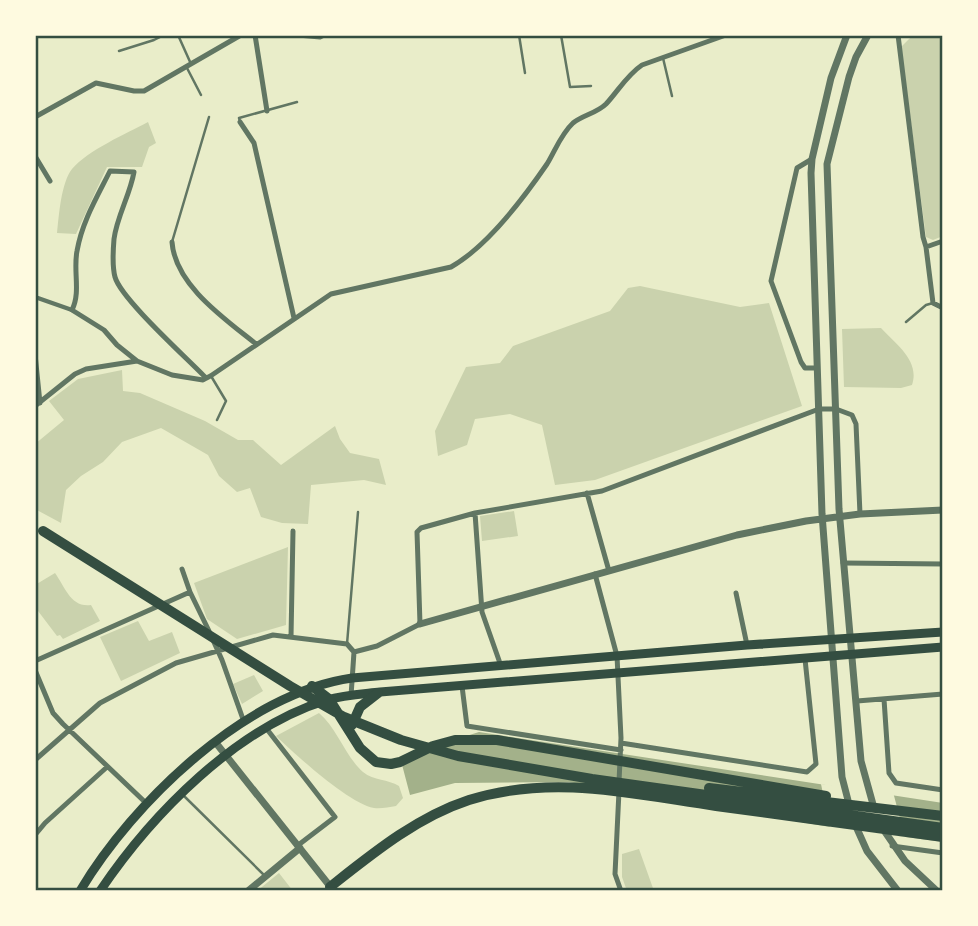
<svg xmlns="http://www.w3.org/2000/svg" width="978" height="926" font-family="'PT Sans',sans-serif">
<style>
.green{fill:#cad2ad}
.water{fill:#a3b18a}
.pier{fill:#e9edc9}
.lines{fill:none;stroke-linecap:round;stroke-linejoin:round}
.service{stroke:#617663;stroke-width:2.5}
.pedestrian{stroke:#617663;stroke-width:4.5}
.minor{stroke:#617663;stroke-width:5}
.tertiary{stroke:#617663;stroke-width:7}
.primary{stroke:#344e41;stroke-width:9}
.motorway{stroke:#344e41;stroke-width:10}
.neatline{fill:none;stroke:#344e41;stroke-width:2.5}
</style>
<rect width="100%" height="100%" fill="#e9edc9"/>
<path class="green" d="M913,35H943V236L933,240L926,237L901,47Z
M148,122L156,143L149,147L142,167H107L76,234L57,233C59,215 61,183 72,169C87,151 127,133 148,122Z
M640,286L740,307L769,303L802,406L595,480L555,485L542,425L510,414L475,419L467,445L438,456L435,431L466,367L500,363L513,346L610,311L628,288Z
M881,328C897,345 920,361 912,385L901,388L844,387L842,329Z
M122,370L123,391L140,393L205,421L238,440H253L281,465L335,426L340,439L350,453L379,459L386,485L364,480L311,485L308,524L282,523L261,517L250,488L237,492L219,476L208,455L161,428L122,442L103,462L81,476L66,490L61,523L35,509V444L64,420L49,401L78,379Z
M514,511L518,536L482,541L480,516Z
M288,547L286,625L237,639L207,619L194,583Z
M55,573C65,587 71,608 91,605L100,621L63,639L60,635L57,636L35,607V585Z
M138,621L149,641L172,632L180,653L121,681L100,637Z
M254,675L263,691L242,704L233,684Z
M319,713C337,728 345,756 363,772C374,781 388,779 399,786L403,798L396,806C389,807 381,809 374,808C348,803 296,755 276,736Z
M639,849L654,891H627L622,877V854Z
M279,873L293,891H257Z"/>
<path class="water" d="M479,732L943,803V842L824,826L569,782L455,783L410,795L400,757Z"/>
<path class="pier" d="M821,784L893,792L905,837L830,828Z"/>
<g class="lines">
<path class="service" d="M178,35L191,64
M519,35L525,73
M561,35L570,87L591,86
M119,51L154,40L164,35
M663,58L672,96
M187,68L201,95
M240,122L239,118L297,102
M172,242L209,117
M906,322L926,305L933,303
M211,376L226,401L217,420
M347,644L358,512
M183,795L265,876"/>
<path class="pedestrian" d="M35,297L72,310"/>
<path class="minor" d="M255,35L267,111
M298,35L320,37L324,35
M898,35L923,237L926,247
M35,117L96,83L134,91H144L241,35
M240,122L254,143L294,318
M35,156L50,181
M812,159L797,168L771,281L801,362L805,368H817
M943,241L926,247L933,303L943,308
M172,242C175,285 225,319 256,344
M35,354L40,403
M206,378C188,359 121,299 115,277C112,266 113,251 114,239C117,216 130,195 134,172L110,171C97,197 82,222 77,251C73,271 81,292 72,310L104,330L117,345L137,361L172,375L203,380C206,378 209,377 212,375L331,294L451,267C488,246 523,199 547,164C555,151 561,134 573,123C583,115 597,113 606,104C618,91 627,75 642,65L726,35
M35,406L75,374L86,369L137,361
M587,493L609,571
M475,513L482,612L501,666
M843,563L943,564
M182,569L190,592L209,631
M595,574L617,656L621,738L619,782
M736,593L747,645
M291,637L293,531
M213,640L222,660L244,722
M354,652L377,646L420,624L417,532L421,528L475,513L602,491L819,409H836L852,415L856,424L860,514
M35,661L190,592
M35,670L53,713L63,724L146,803
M462,686L467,726L621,750
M351,696L354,652
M884,699L889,773L896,783L943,790
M857,701L943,694
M266,728L335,817L297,846
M621,743L807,772L816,764L805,659
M35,760L100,703L176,663L273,635L347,644L354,652
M619,791L615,874L621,891
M35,835L45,823L107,767
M892,846L943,853"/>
<path class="tertiary" d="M847,35L831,78L812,159L811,173L822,514L842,777L850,808
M868,35L856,57L849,77L827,164L839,509L861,761L874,808
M420,624L737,535L806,521L860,514L943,510
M216,743L333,890
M854,822L867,851L898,891
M883,829L905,861L937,891
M248,891L300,848"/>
<path class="primary" d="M80,891C133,802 246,693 352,678L747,645L943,632
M100,891C152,814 236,728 327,700C344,695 363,694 380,692L943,647"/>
<path class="motorway" d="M43,531L290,686L344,717L401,740L458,756L592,779L943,828
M312,686L329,699L360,748L376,762L391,764L400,762L433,746L455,740H497L826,796
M352,725L360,707L378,693
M709,788L943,816
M330,887C373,853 417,817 469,800C553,774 632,794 716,806C792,816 867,827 943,837"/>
</g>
<rect width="978" height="926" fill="none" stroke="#fefae0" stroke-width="74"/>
<rect x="37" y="37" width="904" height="852" class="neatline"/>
</svg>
